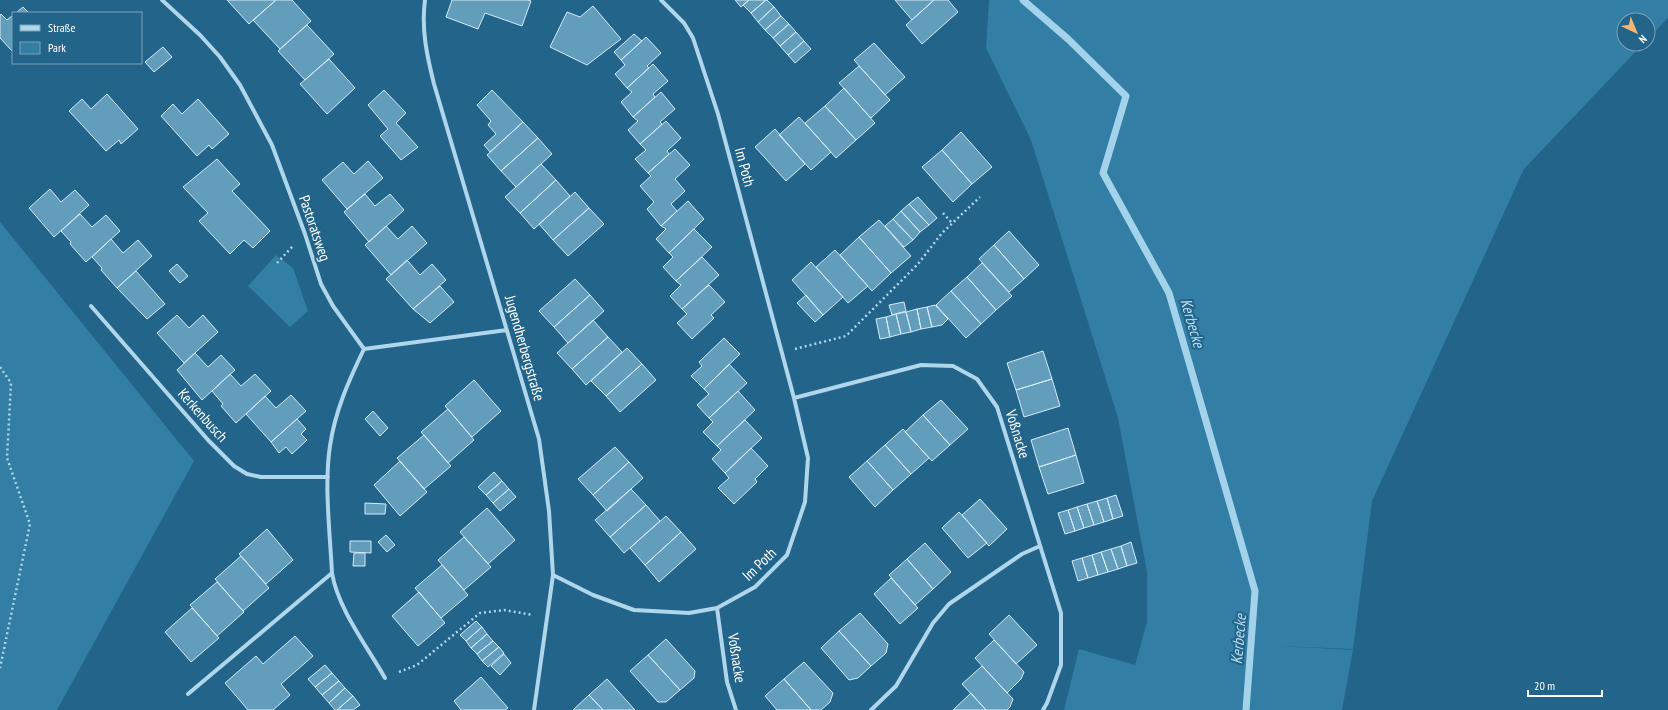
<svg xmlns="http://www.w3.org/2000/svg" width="1668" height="710" font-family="'PT Sans Narrow',sans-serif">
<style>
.green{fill:#337ea5}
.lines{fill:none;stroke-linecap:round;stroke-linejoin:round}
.stream{stroke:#a3d3eb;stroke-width:7}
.building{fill:#639dbc;stroke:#d4ebf8}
.path{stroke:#afd6ea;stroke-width:2.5;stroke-dasharray:2 3;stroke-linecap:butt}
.street{stroke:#afd6ea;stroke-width:4}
.labels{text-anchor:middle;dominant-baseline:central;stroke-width:4;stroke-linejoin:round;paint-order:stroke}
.street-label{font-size:15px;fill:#fff;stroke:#22648a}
.water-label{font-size:16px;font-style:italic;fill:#bbdff2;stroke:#22648a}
</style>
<rect width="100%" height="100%" fill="#22648a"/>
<path class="green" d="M989,0H1668V18L1648,39V20H1624V44H1643L1524,169L1372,501L1353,649L1278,646L1353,650L1342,710H1064L1079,649L1135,665L1147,622V572L1118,418L1031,140L986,48Z
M0,222L194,461L57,710H0Z
M276,255L293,268L308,311L290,327L248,286Z"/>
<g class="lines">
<path class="stream" d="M1023,0L1068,39L1126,96L1103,173L1169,293L1255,591L1246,710"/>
</g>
<path class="building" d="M227,0H276L249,24Z
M276,0H292L311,21L280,49L253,20Z
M452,0H528L531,1L522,26L485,13L478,29L446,17Z
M735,0H749L741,7Z
M749,0H766L751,13L743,5Z
M766,0H767L774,7L758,22L751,13Z
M895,0H934L912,20Z
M934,0H948L958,12L922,44L906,25Z
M593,6L621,39L587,65L550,47L567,12L580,17Z
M23,7L29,13H16Z
M774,7L781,16L765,30L758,22Z
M1,14L7,20L13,15V52L0,38V16Z
M781,16L789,24L773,38L765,30Z
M789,24L796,32L780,46L773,38Z
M307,25L334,54L305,80L278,51Z
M796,32L804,41L788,55L780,46Z
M634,34L642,41L621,60L614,52Z
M646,37L661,53L647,66L649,68L627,88L615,74L625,65L621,60Z
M804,41L811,49L795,63L788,55Z
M874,43L905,77L885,95L854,60Z
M163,47L172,57L154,72L145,62Z
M329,59L355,88L327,114L300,84Z
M653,64L668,81L653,94L655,97L633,117L621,102L632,92L627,88Z
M859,66L890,100L871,118L839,83Z
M844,88L875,123L856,140L825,106Z
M384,90L406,113L396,123L418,147L401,160L380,136L388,129L368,105Z
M492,90L523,122L490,152L484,145L496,134L488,125L491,121L477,105Z
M661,92L675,109L660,122L662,124L640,144L628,130L638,121L633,117Z
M107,94L138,129L121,144L119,140L106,151L69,111L82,99L91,109Z
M198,99L229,134L212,149L209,145L197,156L161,116L173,104L182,114Z
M825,106L856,140L836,158L805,123Z
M799,117L831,152L811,170L779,135Z
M666,121L681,138L667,151L669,154L648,173L635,159L646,150L640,144Z
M523,122L538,138L501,171L487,155Z
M775,129L805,164L786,181L755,147Z
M961,132L992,167L972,184L942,150Z
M538,138L552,154L516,187L501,171Z
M675,149L690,165L675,179L685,191L671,204L677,211L661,226L647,209L654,202L640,186L651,176L648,173Z
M942,150L972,184L953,202L922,167Z
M217,159L240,184L232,191L270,231L253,248L244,240L230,254L199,221L208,213L183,187Z
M368,161L383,178L347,209L322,180L343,162L354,174Z
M541,164L556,180L520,213L505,197Z
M556,180L570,196L534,229L520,213Z
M50,189L61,202L75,190L89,205L54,237L29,208Z
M575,192L589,208L553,240L539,224Z
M365,194L375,206L390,194L404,210L369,242L344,212Z
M918,197L937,218L929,225L909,204Z
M688,201L704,219L669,253L656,239L666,229L661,226Z
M909,204L929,225L920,232L901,211Z
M589,208L604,224L568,256L553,240Z
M901,211L920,232L913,240L893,219Z
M80,214L92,227L106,215L120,231L86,262L70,244L71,242L61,231Z
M893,219L913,240L904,247L885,226Z
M879,220L911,256L891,273L859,237Z
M386,226L398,239L412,226L427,243L391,275L365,245Z
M694,229L712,247L676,281L663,267L673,257L669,253Z
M1009,231L1039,265L1024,279L994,245Z
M859,237L891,273L872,291L840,255Z
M111,239L123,253L138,240L152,256L117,288L101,270L102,268L92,257Z
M994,245L1024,279L1009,292L979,259Z
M835,250L868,286L848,303L816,267Z
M702,257L719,275L682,309L670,296L681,285L676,281Z
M407,260L420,275L432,264L446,280L413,309L386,279Z
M811,262L843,297L823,315L792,280Z
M982,263L1012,296L996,310L967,277Z
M177,264L188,276L180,283L169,271Z
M136,271L165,304L147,319L117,288Z
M967,277L996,310L981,324L951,291Z
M575,279L590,295L554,327L539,311Z
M709,285L725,302L711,315L714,318L692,339L677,323L687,314L682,309Z
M440,286L454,302L430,323L413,309Z
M951,291L981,324L966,338L936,305Z
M590,295L604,311L568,343L554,327Z
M806,295L823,315L815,322L797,303Z
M904,302L906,311L892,315L889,305Z
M935,305L948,319L942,325L932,327L927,307Z
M927,307L932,327L921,329L917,309Z
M917,309L921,329L911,332L906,312Z
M906,312L911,332L901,334L896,314Z
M896,314L901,334L890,337L886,317Z
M177,315L189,328L203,315L218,332L184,363L157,333Z
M886,317L890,337L880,339L876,319Z
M593,320L608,337L572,369L557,353Z
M608,337L622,352L586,385L572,369Z
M724,338L740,354L704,389L691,376L702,366L699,362Z
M627,348L642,364L606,396L591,381Z
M1043,351L1052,379L1016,390L1007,363Z
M195,353L208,367L221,355L235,370L202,400L177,370Z
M642,364L656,380L620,412L606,396Z
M729,364L747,383L709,418L697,405L709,394L704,389Z
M230,374L241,386L255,374L271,391L236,423L221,406L223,404L212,391Z
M1052,379L1060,406L1024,417L1016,390Z
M474,380L501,411L472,437L445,406Z
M738,391L755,410L717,446L703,432L713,422L709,418Z
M291,395L306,411L271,442L246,414L265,396L276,408Z
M941,400L968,429L950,445L923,415Z
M448,409L474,440L448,463L421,432Z
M373,411L388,428L380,436L365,419Z
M923,415L950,445L932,461L905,432Z
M297,419L306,429L301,434L307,440L292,454L286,447L279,453L271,442Z
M745,420L762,438L725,473L712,459L721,450L717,446Z
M1068,428L1076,455L1039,467L1031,440Z
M903,429L929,458L911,474L885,445Z
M424,435L451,466L424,489L397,458Z
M885,445L911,474L893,490L867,461Z
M615,447L629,462L593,495L578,479Z
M751,448L768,466L755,479L757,482L734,504L718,488L729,478L725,473Z
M1076,455L1084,483L1048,494L1039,467Z
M400,461L427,492L400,516L374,485Z
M867,461L893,490L875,507L849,477Z
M629,462L643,478L607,511L593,495Z
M494,472L502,481L486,495L478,487Z
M502,481L509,489L493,503L486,495Z
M509,489L516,497L500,511L493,503Z
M631,489L646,505L610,537L595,520Z
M1116,495L1123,516L1113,519L1107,498Z
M1107,498L1113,519L1104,522L1097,501Z
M980,499L1007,529L989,546L962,515Z
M1097,501L1104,522L1094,525L1087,504Z
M365,503L386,504L385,514H365Z
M1087,504L1094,525L1084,528L1077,507Z
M646,505L660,521L624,553L610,537Z
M1077,507L1084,528L1075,531L1068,510Z
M487,508L515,540L488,564L460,532Z
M1068,510L1075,531L1065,534L1058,513Z
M959,512L987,543L968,558L942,528Z
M666,516L681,532L645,565L630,548Z
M267,529L293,560L266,584L239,554Z
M681,532L696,549L659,582L645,565Z
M386,535L395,545L387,552L378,542Z
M464,537L491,567L464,590L438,560Z
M350,541H371V553L350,552Z
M1131,542L1137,563L1127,566L1121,546Z
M925,543L951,572L933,589L907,559Z
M1121,546L1127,566L1118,569L1111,549Z
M1111,549L1118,569L1108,572L1101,552Z
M1101,552L1108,572L1098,575L1092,555Z
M354,553H365V566H353Z
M1092,555L1098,575L1088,578L1082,558Z
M241,556L269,588L243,611L215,579Z
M1082,558L1088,578L1078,581L1072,561Z
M907,559L933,589L915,605L889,575Z
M442,565L468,595L441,618L415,588Z
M891,578L918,608L900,624L874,594Z
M217,582L244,612L217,636L190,605Z
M419,592L445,623L418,646L392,616Z
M192,608L219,638L191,662L165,632Z
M860,613L888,644L886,653L871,666L839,631Z
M1009,615L1037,645L1016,664L989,634Z
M476,621L482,627L466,641L460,635Z
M482,627L487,634L471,648L466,641Z
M839,631L871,666L858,678L849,680L821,648Z
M487,634L493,641L477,654L471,648Z
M295,636L313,656L281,684L290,695L273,710H248L225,683L256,656L263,664Z
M666,639L695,671L694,678L680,690L648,655Z
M994,640L1024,672L1021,679L1007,693L975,658Z
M493,641L499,647L482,661L477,654Z
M499,647L504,653L488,667L482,661Z
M504,654L511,663L500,675L491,666Z
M648,655L680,690L666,702H658L630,671Z
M804,662L833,693L830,702L821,710H811L784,679Z
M325,665L332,673L315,687L308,679Z
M982,666L1013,699L1010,707L1007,710H986L962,684Z
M332,673L339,681L322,695L315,687Z
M481,677L508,708L505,710H461L454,701Z
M607,679L635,710H603L589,695Z
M784,679L811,710H777L765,696Z
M339,681L345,688L329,703L322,695Z
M345,688L353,696L337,710H335L329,703Z
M971,693L986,710H953Z
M589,695L603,710H573Z
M353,696L360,705L353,710H337Z"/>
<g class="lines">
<path class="path" d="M943,213L952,223
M277,263L293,246
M795,349L846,336L918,264L942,233L980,197
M0,367L11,383L7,458L30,524L0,668
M399,672L417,665L480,613L504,610L533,615"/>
<path class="street" d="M162,0L200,35L220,57L240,85L272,145L305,234L321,284L333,306L364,349L507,330
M425,0C421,29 427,56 434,84L539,439L549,511L553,575L534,710
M91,306L208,440L234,466L247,474L261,477H328
M364,349C349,380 335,411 330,446C324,485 330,533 332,573C338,609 367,646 385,678
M794,398L921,365L953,366L977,379L997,407L1061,613V665L1047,703L1043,710
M553,575L593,595L634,610L689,613L717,608L755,587L787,555L805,502L808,458L794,398L718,114L693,38L684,23L661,0
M717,608L727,682L736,710
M188,694L332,573
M871,710L896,686L933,623L949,604L1022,554L1040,546"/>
</g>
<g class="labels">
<g class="street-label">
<text transform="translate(745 167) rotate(75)">Im Poth</text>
<text transform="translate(315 228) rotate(71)">Pastoratsweg</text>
<text transform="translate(525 348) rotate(74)">Jugendherbergstraße</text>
<text transform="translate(203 415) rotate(48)">Kerkenbusch</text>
<text transform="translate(1018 434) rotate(73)">Voßnacke</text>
<text transform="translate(759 564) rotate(-44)">Im Poth</text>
<text transform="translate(737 658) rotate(81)">Voßnacke</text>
</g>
<g class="water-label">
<text transform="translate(1193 323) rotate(74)">Kerbecke</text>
<text transform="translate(1238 639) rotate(-85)">Kerbecke</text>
</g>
</g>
<rect x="12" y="12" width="130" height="52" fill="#22648a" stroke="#7aa2b9"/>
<rect x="20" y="25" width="20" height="6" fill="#afd6ea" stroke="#7aa2b9"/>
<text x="48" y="32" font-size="12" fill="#ffffff">Straße</text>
<rect x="20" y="42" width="20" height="12" fill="#337ea5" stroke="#7aa2b9"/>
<text x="48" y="52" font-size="12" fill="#ffffff">Park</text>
<g transform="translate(1636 32) rotate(136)"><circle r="19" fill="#22648a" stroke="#7aa2b9"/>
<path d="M0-3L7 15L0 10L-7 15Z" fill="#f6b571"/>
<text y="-6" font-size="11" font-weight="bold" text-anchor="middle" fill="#ffffff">N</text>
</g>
<path d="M1528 690v6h74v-6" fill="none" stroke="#ffffff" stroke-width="2"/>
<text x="1534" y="690" font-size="12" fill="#ffffff" stroke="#22648a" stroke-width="3" paint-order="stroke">20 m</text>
</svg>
